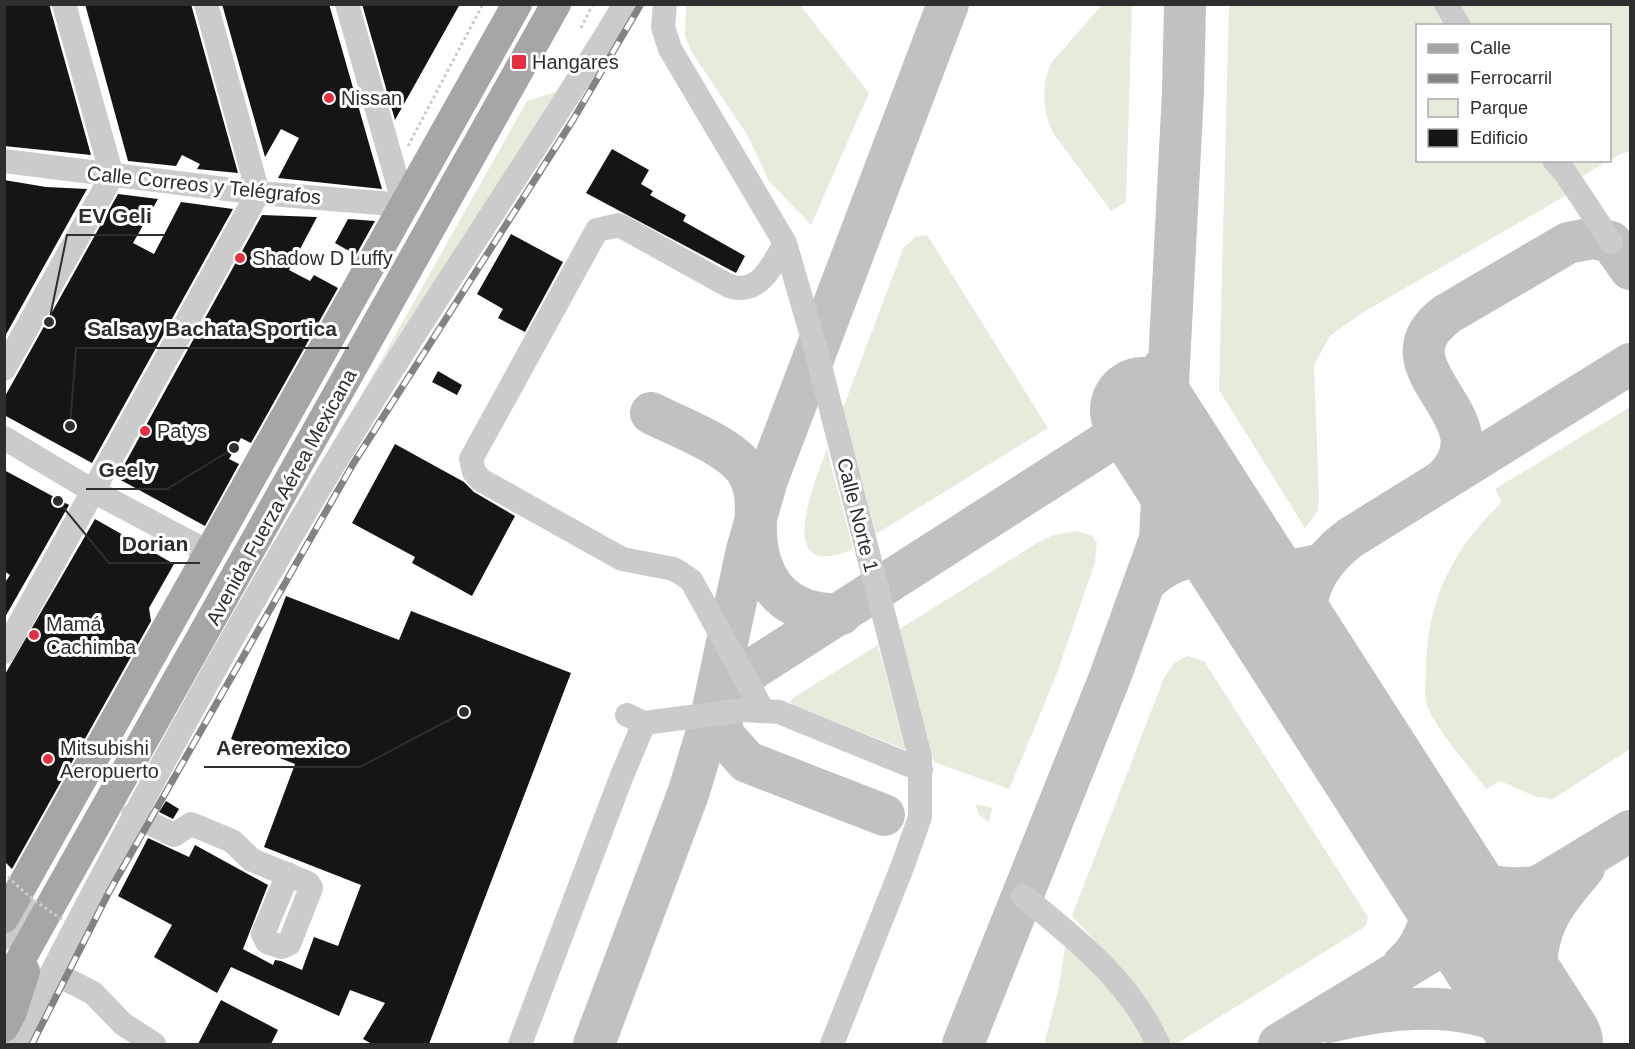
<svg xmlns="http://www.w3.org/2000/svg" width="1635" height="1049" font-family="Helvetica,sans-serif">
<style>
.green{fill:#e5ecdb}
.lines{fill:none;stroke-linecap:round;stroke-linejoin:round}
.taxiway{stroke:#c1c1c1;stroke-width:42}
.runway{stroke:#c1c1c1;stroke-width:106}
.building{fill:#151515}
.path{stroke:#cbcbcb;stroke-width:3;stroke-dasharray:3 3;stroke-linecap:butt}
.minor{stroke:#cbcbcb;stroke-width:24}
.major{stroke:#a6a6a6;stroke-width:30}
.rail-casing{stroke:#838383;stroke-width:7}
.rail{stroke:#fff;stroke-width:4.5;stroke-dasharray:14;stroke-linecap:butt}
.path-bridge{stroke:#cbcbcb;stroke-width:3;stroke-dasharray:3 3;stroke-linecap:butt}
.poi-dot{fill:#e72e40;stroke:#fff;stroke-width:2}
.labels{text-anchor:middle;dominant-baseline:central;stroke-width:6;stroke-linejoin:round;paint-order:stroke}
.poi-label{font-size:20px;fill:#2e2e2e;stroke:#fff;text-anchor:start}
.street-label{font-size:20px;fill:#2e2e2e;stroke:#fff}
.leader{fill:none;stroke:#2e2e2e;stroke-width:2}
.callout-dot{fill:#2e2e2e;stroke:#fff;stroke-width:2}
.callout-label{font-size:21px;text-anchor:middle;font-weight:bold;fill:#2e2e2e;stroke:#fff;stroke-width:6;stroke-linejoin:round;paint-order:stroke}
</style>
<rect width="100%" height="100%" fill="#fff"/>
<path class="green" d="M610,5L618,11L322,465L527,101L562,90Z
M686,5H800L869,93L811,225L769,181L748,136L691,51L685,36Z
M1102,5H1132L1126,202L1111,211L1053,133C1043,112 1040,84 1052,62Z
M1229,5H1437L1450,25L1418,26V160L1546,161L1572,192L1362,313L1330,336L1314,365L1319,496L1318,511L1305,528L1219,390Z
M1456,5H1630V152L1622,153L1610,160V26L1469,25Z
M1563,160H1609L1578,179Z
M927,235L1048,428L876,534L843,408L903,249L915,237Z
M1630,407V749L1553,799L1537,797L1500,781L1486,789C1470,767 1439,733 1429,710C1423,699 1426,682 1426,669C1427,600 1452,550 1502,502L1495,489Z
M827,449L853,549C772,584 814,483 827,449Z
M1076,531L1091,535L1097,543L1095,562L1056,676L1009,789L934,762L898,630L1037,543L1053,535Z
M878,645L906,750L793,705L790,702L793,698Z
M1188,656L1204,661L1368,917L1366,926L1176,1044H1170L1126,974L1072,916L1164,678L1174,663Z
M975,804L992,808L989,822L979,815Z
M1066,941L1115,996L1150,1041L1141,1044H1044L1058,991Z"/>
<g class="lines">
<path class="taxiway" d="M651,413C678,427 729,445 746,470C759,489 755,511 756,533C758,584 788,617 841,614
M1173,425C1182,471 1210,519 1240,554C1263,575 1294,572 1322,564
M1442,481C1511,418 1371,370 1447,314L1568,243L1593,238L1611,242L1630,269
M1145,582C1193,538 1225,559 1264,599
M1323,691C1296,632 1295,579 1350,538L1630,364
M716,712L728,691L754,668L1113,438C1138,418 1154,397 1163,368
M719,713L724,736L747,762L884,815
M1403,814C1411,830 1422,846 1428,864C1440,899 1430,941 1403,965
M1420,835C1455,878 1481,893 1537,887
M1329,1022C1396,1005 1482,997 1538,1044
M594,1044L688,794L710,722L747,550L767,480L948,4
M963,1044L1110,677L1160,539L1183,92L1185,4
M1279,1044L1630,831
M1553,1044C1533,1009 1529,955 1548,917C1557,899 1571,884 1584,868"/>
<path class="runway" d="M1143,410L1550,1044"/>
</g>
<path class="building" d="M4,4H49L91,155L4,146Z
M85,4H191L238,173L197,169L200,164L182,155L176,166L128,161Z
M222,4H329L382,189L278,178L299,138L281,129L265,157Z
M362,4H460L395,120Z
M612,149L649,170L641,184L653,191L650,195L686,215L683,221L745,256L736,273L586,193Z
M4,180L46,187L87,189L4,338Z
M118,194L158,199L133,243L154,254L181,202L233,209L92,463L4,415V398Z
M262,215L317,217L289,270L310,281L314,275L338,288L251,443L241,438L229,459L239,464L205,526L117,478Z
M348,219L375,221L356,255L335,243Z
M511,234L563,262L525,332L498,318L503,309L477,294Z
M438,371L462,385L457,395L432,382Z
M395,444L464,482L474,492L515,516L472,596L412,563L415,557L352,523Z
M4,470L69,505L4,619V584L10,575L4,571Z
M95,519L174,564L149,608L151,621L12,869L4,861V676Z
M286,596L399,640L411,611L571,673L429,1044H372L363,1039L385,1003L350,990L339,1016L231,967L217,993L154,957L172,925L118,896L148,838L189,857L195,845L268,885L243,949L273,965L275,960L281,961L302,970L314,937L338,946L361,885L264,847L295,764L231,739Z
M166,801L179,809L173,819L159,812Z
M221,1000L278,1030L271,1044H198Z"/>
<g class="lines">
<path class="path" d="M581,28L593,4
M408,146L483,4"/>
<path class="minor" d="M665,4L663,27L670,49L785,243L816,350L920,757V817L903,865L832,1044
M1446,4L1459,26
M1554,160L1566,174L1611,242
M4,161L258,193L404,205L347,4
M4,369L112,176L64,4
M4,438L93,491L210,553
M4,652L258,193L206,4
M762,709L691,580L674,569L622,559L481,480L474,472L471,459L597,230L619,225L729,286C759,296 773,265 785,243
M627,715L644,723L744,710L779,712L921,770
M133,815L174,835L191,824L232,841L252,860L308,883L311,888L289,944L282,947L267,942L263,934L288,874
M1023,896C1075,938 1130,981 1158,1044
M4,938L23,904
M52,972L93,993L123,1024L154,1044
M15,1044C120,838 231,633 352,434C440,289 537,150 625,4
M520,1044L621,778L644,723"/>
<path class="major" d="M4,918L517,4
M4,989L556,4
M4,1027L12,1012L25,971"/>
<g class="rail-casing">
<path id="rail" d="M32,1044L109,892L353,464L573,120L641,4"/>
</g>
<use href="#rail" class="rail"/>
<path class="path-bridge" d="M4,872C25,896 56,917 84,932"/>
</g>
<g class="poi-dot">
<rect x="511" y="54" width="16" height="16" rx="3"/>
<circle cx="329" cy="98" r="6"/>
<circle cx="240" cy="258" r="6"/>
<circle cx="145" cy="431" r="6"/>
<circle cx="34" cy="635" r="6"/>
<circle cx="48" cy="759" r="6"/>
</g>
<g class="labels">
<g class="poi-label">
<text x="532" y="62">Hangares</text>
<text x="341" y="98">Nissan</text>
<text x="252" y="258">Shadow D Luffy</text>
<text x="157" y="431">Patys</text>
<text x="46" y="624">Mamá<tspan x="46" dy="23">Cachimba</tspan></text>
<text x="60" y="748">Mitsubishi<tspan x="60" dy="23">Aeropuerto</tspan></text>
</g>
<g class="street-label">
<text transform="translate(204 185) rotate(6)">Calle Correos y Telégrafos</text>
<text transform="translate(281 497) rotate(-61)">Avenida Fuerza Aérea Mexicana</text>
<text transform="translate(858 515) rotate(76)">Calle Norte 1</text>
</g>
</g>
<path class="leader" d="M49 322L67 235H164M70 426L76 348H349M234 448L167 489H86M58 501L109 563H200M464 712L360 767H204"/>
<g class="callout-dot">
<circle cx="49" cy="322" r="6"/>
<circle cx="70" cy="426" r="6"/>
<circle cx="234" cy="448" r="6"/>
<circle cx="58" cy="501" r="6"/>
<circle cx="464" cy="712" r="6"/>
</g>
<g class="callout-label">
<text x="115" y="223">EV Geli</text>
<text x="212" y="336">Salsa y Bachata Sportica</text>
<text x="127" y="477">Geely</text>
<text x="155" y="551">Dorian</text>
<text x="282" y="755">Aereomexico</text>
</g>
<rect width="1635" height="1049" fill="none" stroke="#2e2e2e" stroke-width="12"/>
<rect x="1416" y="24" width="195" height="138" fill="#ffffff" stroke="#ababab" stroke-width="1.5"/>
<rect x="1428" y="44" width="30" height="9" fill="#a6a6a6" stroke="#ababab" stroke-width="1.5"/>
<text x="1470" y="54" font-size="18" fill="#2e2e2e">Calle</text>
<rect x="1428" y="74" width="30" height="9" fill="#838383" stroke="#ababab" stroke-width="1.5"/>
<text x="1470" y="84" font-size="18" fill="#2e2e2e">Ferrocarril</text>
<rect x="1428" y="99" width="30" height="18" fill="#e5ecdb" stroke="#ababab" stroke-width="1.5"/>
<text x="1470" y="114" font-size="18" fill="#2e2e2e">Parque</text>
<rect x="1428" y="129" width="30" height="18" fill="#151515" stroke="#ababab" stroke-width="1.5"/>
<text x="1470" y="144" font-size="18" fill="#2e2e2e">Edificio</text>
</svg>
